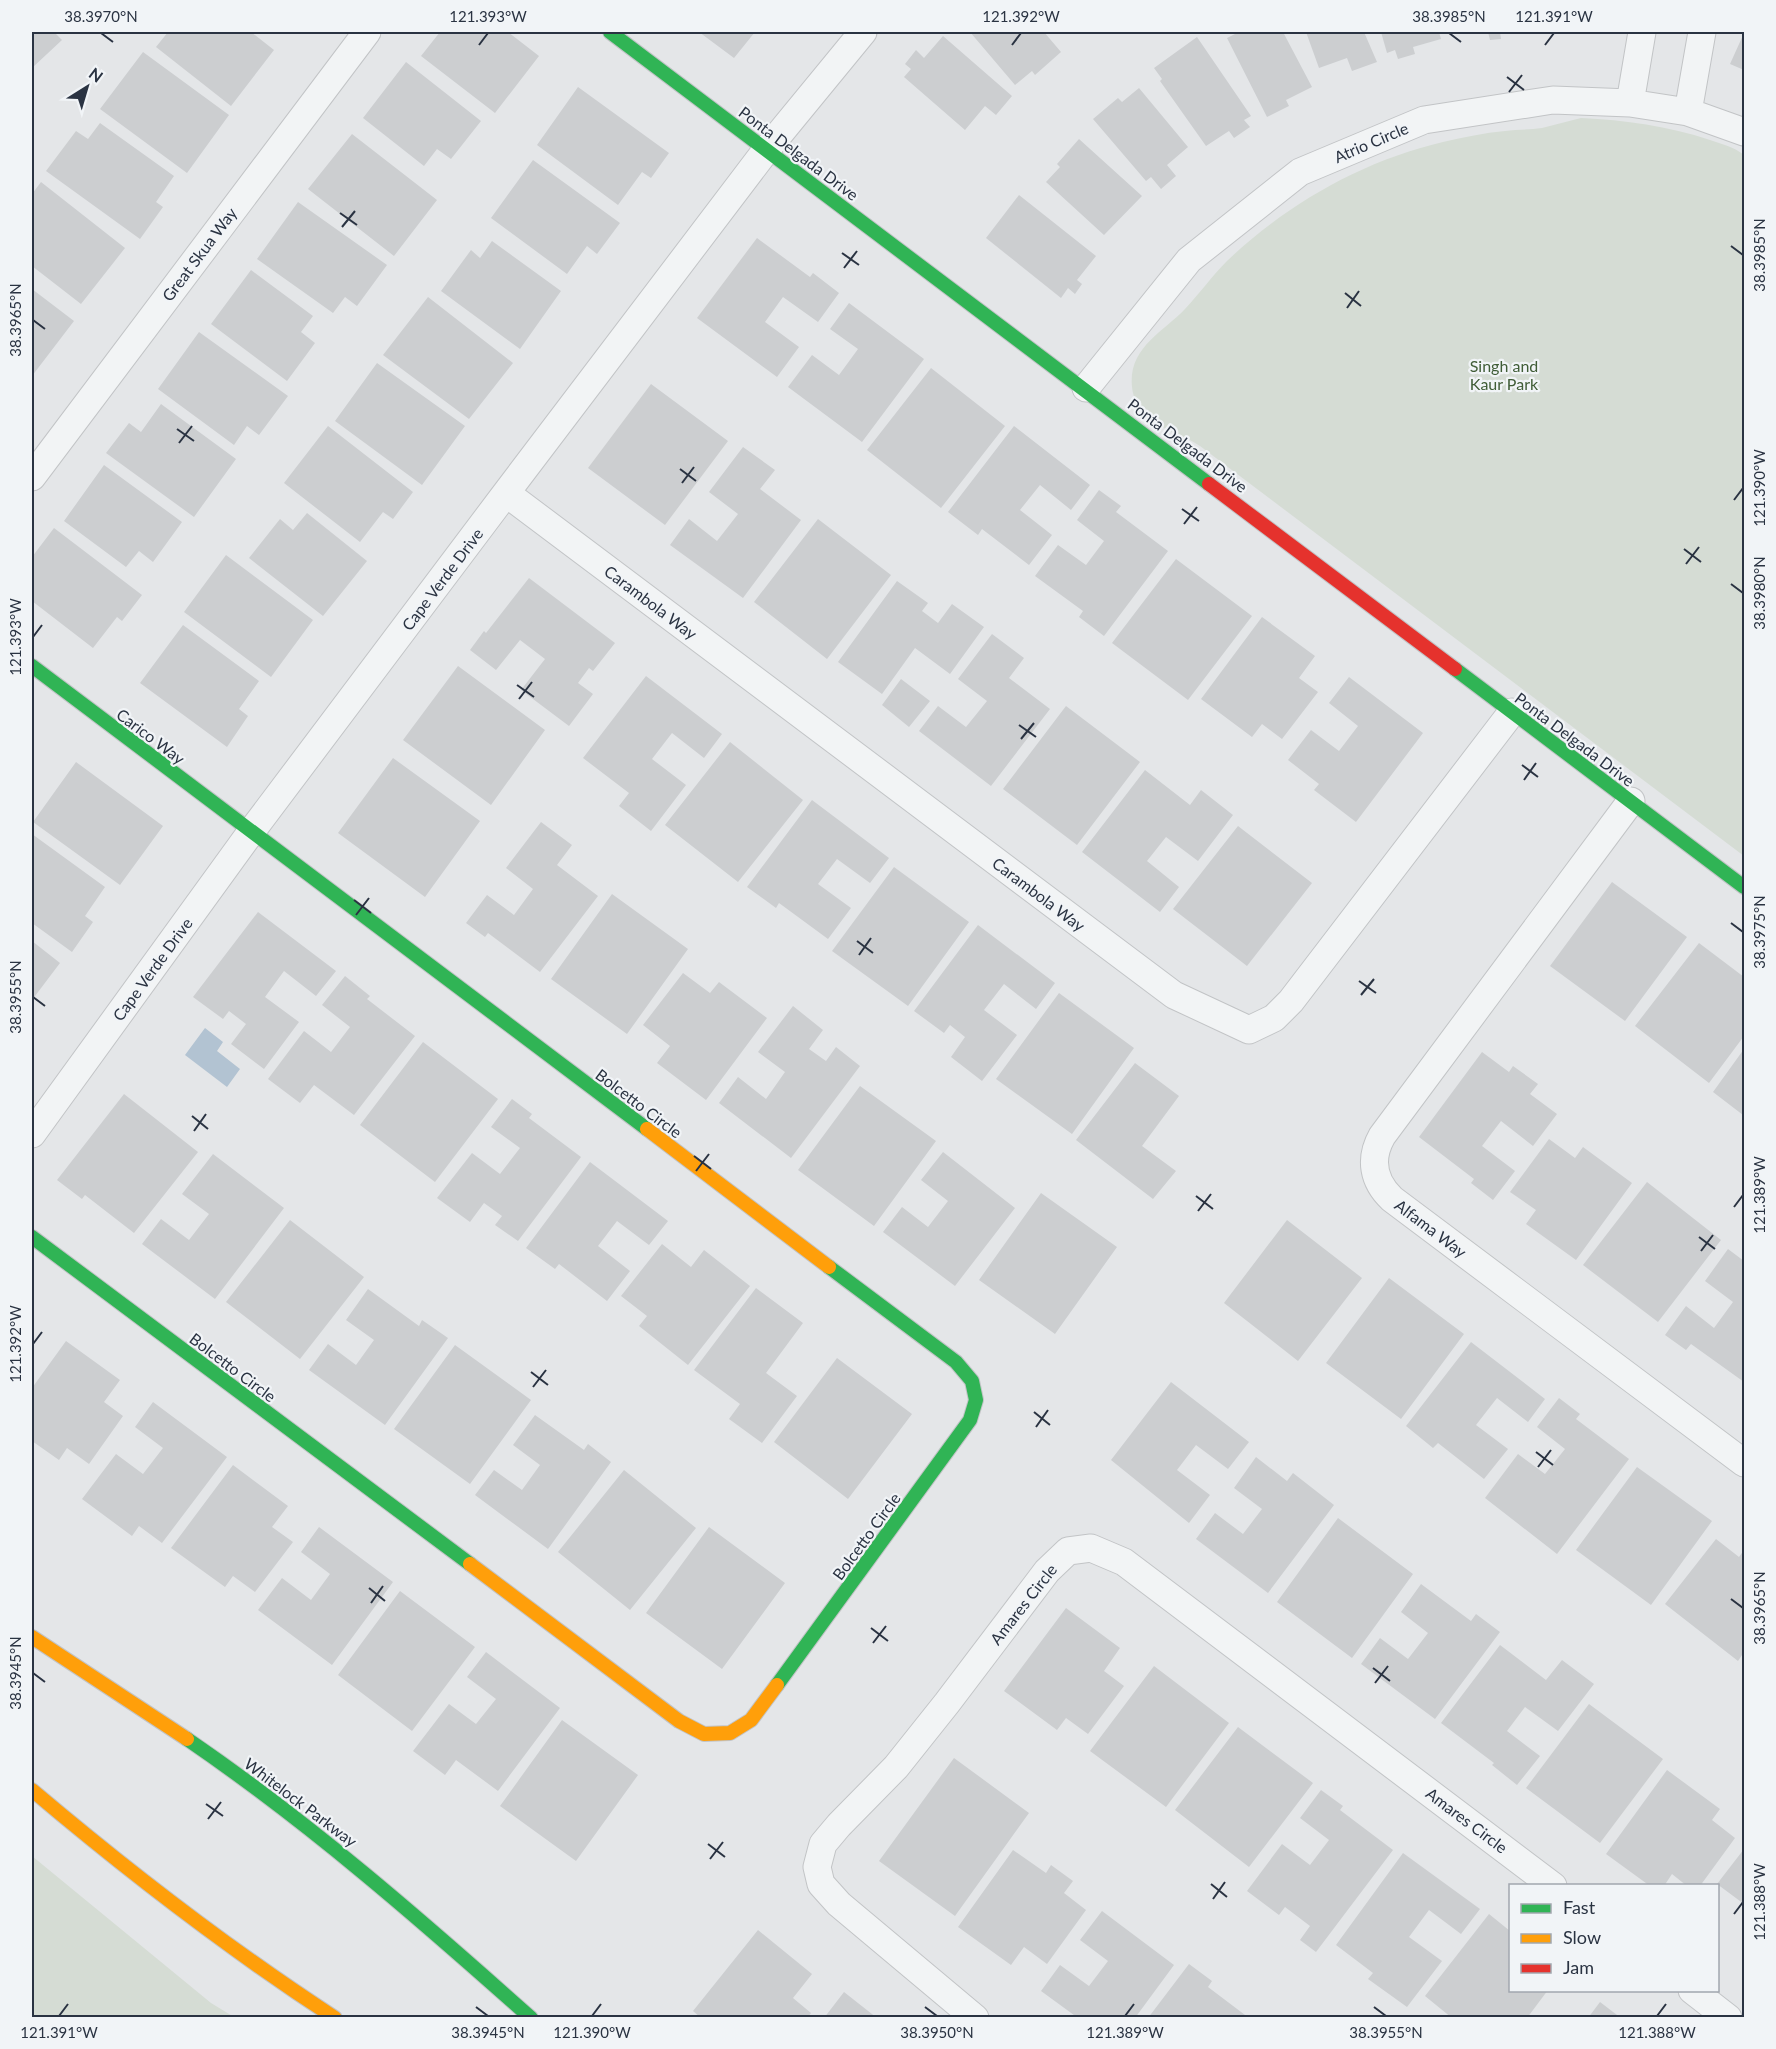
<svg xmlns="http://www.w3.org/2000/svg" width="1776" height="2049" font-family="Lato,sans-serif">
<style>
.green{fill:#d5dcd4}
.water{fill:#b2c3d2}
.building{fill:#ccced0}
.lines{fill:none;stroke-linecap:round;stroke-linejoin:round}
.street-casing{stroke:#c2c4c6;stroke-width:29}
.fast-casing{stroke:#c2c4c6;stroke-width:16}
.slow-casing{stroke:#c2c4c6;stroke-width:16}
.jam-casing{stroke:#c2c4c6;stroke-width:16}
.street{stroke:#f2f4f5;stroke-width:27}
.fast{stroke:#30b455;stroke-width:14}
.slow{stroke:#ff9f0a;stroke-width:14}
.jam{stroke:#e5322d;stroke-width:14}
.ticks{fill:none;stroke:#2a3342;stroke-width:2}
.labels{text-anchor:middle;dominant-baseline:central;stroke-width:4.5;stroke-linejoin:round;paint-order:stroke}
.street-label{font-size:16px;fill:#2a3342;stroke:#f1f4f7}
.park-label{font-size:16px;fill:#405d37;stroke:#f1f4f7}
.neatline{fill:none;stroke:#2a3342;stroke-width:2}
.ticks-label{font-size:15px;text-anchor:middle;fill:#2a3342}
</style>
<rect width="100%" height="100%" fill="#e4e6e8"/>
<path class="green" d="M1581,118C1625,120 1668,126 1710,140C1722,144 1734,147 1744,155V856L1200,446C1184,435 1166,431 1152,421C1141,413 1133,400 1132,387C1128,348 1162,333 1185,309C1200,293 1212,276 1227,261C1287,204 1362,161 1443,142C1464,137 1484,133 1505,131C1517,129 1530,130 1542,128C1555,125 1568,121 1581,118Z
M32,1856L211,2003L234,2017H32Z"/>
<path class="water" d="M205,1028L223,1042L217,1051L240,1069L227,1087L185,1055Z"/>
<path class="building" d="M32,32H54L62,40L32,68Z
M168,32H251L274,50L231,106L156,47Z
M440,32H508L539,56L495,113L421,56Z
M699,32H755L734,58Z
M970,32H1044L1061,52L1035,75L1032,71L1015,85Z
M1239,32H1283L1312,87L1286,100L1289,106L1267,117L1227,38Z
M1306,32H1364L1377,62L1352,71L1347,58L1319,68Z
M1381,32H1439L1441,39L1413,47L1415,54L1398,59L1395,50L1387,53Z
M1488,32H1500L1501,39L1490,40Z
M1744,33V70L1730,64Z
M943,36L1012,96L996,115L985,106L965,130L904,77L911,69L905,64L916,50L924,58Z
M1197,37L1251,116L1244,120L1250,127L1234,138L1229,131L1206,146L1160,81L1162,79L1154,68Z
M143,52L229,115L187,173L100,109Z
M406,62L481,121L451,159L437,149L424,166L363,118Z
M578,87L669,153L651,178L642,172L618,205L537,145Z
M1139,88L1188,147L1167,165L1176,176L1161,189L1151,177L1146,181L1093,119L1118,98L1122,102Z
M100,123L174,176L156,202L163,207L140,239L46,171L76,131L88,139Z
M352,134L437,200L394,256L308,189Z
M1079,139L1142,196L1104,235L1046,182L1060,167L1057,164Z
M533,160L620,223L597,254L587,246L567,274L491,218Z
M41,182L125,248L81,304L32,266V194Z
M1019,195L1096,256L1077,280L1082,284L1075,294L1068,288L1061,298L986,238Z
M298,202L387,265L357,306L345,297L333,313L257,259Z
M757,238L810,277L813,273L839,293L818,322L783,297L765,322L799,347L777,377L697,318Z
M492,241L561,291L520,349L441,291L471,250L480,258Z
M251,270L313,316L301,332L315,343L287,381L211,324Z
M32,289L74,321L32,376Z
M428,297L513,363L469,419L383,355Z
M849,303L924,359L862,442L788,387L812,355L839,375L858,349L830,329Z
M199,332L288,396L259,435L247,426L234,445L158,389Z
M377,363L465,426L422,485L335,421Z
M931,368L1005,426L941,508L867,450Z
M651,384L728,441L665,525L588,468Z
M161,404L236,459L194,517L106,453L129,423L141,432Z
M328,426L413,492L393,519L383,512L360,542L284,483Z
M1014,426L1090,485L1071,510L1040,485L1020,510L1052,535L1029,565L982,529L978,535L948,512Z
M743,447L775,470L760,489L801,520L743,598L670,545L689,519L717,541L738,514L709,492Z
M104,465L182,522L153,562L139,551L126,567L64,521Z
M1099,490L1121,506L1116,512L1168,551L1104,636L1079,617L1083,611L1035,576L1058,545L1086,565L1104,541L1077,520Z
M307,513L367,561L323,616L249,558L280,519L293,530Z
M818,519L891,575L827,659L754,602Z
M54,528L142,595L122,621L117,617L93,648L32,601V557Z
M226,555L313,620L271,677L184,612Z
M1176,559L1252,616L1188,700L1112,643Z
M529,578L615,643L593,671L589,668L578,683L593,694L569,726L521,690L545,659L520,640L496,670L470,650L484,631L486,633Z
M897,581L928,603L922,611L938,623L952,604L984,627L950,674L915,648L882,694L838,662Z
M1262,617L1315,656L1299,678L1318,692L1282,739L1262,724L1252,737L1201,699Z
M183,625L259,681L239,709L248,716L227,747L140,683Z
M992,634L1024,658L1009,678L1050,709L991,786L919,731L938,706L966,727L987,701L958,679Z
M458,666L545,730L491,805L403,740Z
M646,676L722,734L704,758L672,733L652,759L686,785L651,831L619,806L629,793L583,758Z
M1349,677L1423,733L1356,822L1314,790L1319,784L1288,760L1311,730L1339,751L1358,726L1329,703Z
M901,679L930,701L909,727L882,705Z
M1066,706L1140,762L1077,845L1003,789Z
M730,742L803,800L738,882L665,825Z
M393,758L480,821L425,897L338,833Z
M76,762L163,826L120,885L33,822Z
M1145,770L1190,805L1201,790L1233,815L1198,861L1166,837L1147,861L1179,887L1160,912L1082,852Z
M812,800L889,858L870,883L837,859L818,884L851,908L828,939L779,903L776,908L747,887Z
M541,822L572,845L557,865L598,896L540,972L488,933L485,937L466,923L487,895L514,915L533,889L506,868Z
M1238,826L1312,883L1247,966L1173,909Z
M32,834L105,887L85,916L93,922L72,952L32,923Z
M894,867L969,922L908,1006L832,951Z
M1612,882L1687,937L1625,1021L1550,966Z
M612,894L688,949L627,1034L551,979Z
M258,912L336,971L316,996L284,971L265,997L299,1022L264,1069L231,1044L246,1024L229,1011L223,1019L193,997Z
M978,925L1055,983L1036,1009L1004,984L984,1010L1017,1035L982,1081L951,1057L965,1037L950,1025L944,1033L914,1011Z
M32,941L60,963L32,1000Z
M1699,943L1744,977V1036L1709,1083L1635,1026Z
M683,973L710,993L719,982L767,1018L706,1100L657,1063L670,1046L643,1025Z
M345,976L370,996L367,999L415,1036L354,1115L314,1085L300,1103L268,1079L304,1031L331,1052L350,1027L322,1005Z
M1059,993L1134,1048L1072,1134L996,1079Z
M793,1006L823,1030L809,1049L826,1061L836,1047L860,1066L791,1158L719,1103L738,1077L766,1099L785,1072L758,1052Z
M423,1042L498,1099L435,1182L360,1125Z
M1744,1049V1113L1743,1115L1713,1092Z
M1482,1052L1509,1072L1513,1066L1538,1084L1530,1094L1557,1114L1533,1146L1501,1121L1482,1146L1515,1171L1493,1200L1471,1183L1474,1179L1419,1137Z
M1135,1063L1179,1096L1142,1146L1176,1171L1153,1199L1076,1140Z
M860,1086L936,1141L874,1226L798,1170Z
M124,1094L198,1152L134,1233L85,1195L82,1199L57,1180Z
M512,1099L532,1114L529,1118L581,1157L518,1241L495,1225L502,1216L484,1203L470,1222L437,1198L472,1153L500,1174L520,1148L491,1127Z
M1549,1139L1575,1158L1583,1147L1632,1183L1576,1260L1526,1224L1536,1210L1510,1192Z
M943,1152L1015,1208L955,1286L883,1232L902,1207L928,1227L948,1201L921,1180Z
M213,1154L284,1208L215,1299L142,1244L161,1219L189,1240L209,1214L182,1194Z
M590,1162L668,1221L649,1245L617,1221L598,1246L630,1271L607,1301L559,1264L555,1269L526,1248Z
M1647,1182L1721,1240L1658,1322L1583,1265Z
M1041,1193L1117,1247L1055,1334L979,1280Z
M290,1220L364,1277L300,1359L226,1302Z
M1287,1220L1362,1278L1298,1361L1224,1303Z
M662,1244L691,1267L704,1250L750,1286L688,1365L639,1326L647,1316L621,1296Z
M1728,1249L1744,1261V1382L1691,1344L1686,1350L1665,1335L1686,1306L1714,1328L1733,1302L1705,1281Z
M1389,1278L1464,1334L1401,1419L1326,1363Z
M756,1288L803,1323L766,1373L797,1396L762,1443L729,1419L740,1404L694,1370Z
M368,1289L419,1326L422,1320L448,1338L385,1425L309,1370L328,1344L356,1365L374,1340L346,1320Z
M66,1341L120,1380L104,1402L123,1416L89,1464L67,1448L59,1460L32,1441V1388Z
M1471,1342L1545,1399L1528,1422L1497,1398L1476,1425L1508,1449L1484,1479L1438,1443L1433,1448L1406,1426Z
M455,1345L531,1400L470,1484L394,1429Z
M837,1358L912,1414L848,1499L774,1442Z
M1171,1382L1249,1442L1228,1469L1196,1445L1177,1470L1210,1495L1189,1523L1111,1460Z
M1559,1398L1580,1414L1576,1419L1629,1459L1557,1554L1485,1498L1518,1454L1545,1474L1565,1449L1537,1427Z
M153,1402L227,1457L162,1543L139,1526L132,1536L82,1499L116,1454L143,1474L163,1448L135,1427Z
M535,1415L584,1450L588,1444L611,1462L548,1549L475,1495L494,1470L522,1490L540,1465L513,1445Z
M1256,1457L1287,1481L1293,1473L1334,1505L1268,1593L1196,1539L1215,1513L1243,1534L1262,1509L1234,1488Z
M233,1465L288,1506L272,1527L293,1542L255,1592L233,1576L225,1587L171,1548Z
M1637,1467L1712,1521L1651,1605L1576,1550Z
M624,1470L696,1528L630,1610L558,1552Z
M1338,1518L1413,1574L1352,1658L1277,1602Z
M319,1527L393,1582L332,1665L258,1610L282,1578L311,1600L330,1574L301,1552Z
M709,1527L785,1583L722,1669L646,1613Z
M1716,1539L1739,1557L1744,1550V1652L1738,1661L1665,1604Z
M1421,1584L1471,1621L1476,1614L1500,1632L1435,1719L1361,1664L1380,1638L1408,1659L1428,1633L1401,1612Z
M400,1591L475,1647L412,1731L338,1675Z
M1066,1608L1120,1648L1104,1671L1124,1686L1088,1734L1066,1718L1057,1730L1004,1691Z
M1500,1645L1546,1680L1562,1660L1594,1684L1558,1731L1525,1707L1507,1731L1540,1756L1517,1785L1492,1765L1494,1763L1441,1723Z
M486,1652L560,1708L498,1791L456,1760L445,1775L413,1751L449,1704L476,1724L496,1699L467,1677Z
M1154,1666L1229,1723L1166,1807L1090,1751Z
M1589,1704L1663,1759L1600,1843L1526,1788Z
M562,1720L638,1775L576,1861L500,1806Z
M1238,1727L1313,1783L1249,1867L1175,1810Z
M954,1758L1029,1813L955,1916L879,1861Z
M1667,1770L1720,1809L1712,1820L1735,1838L1700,1886H1687L1672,1874L1664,1886H1650L1606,1854Z
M1321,1790L1343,1806L1340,1810L1393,1850L1316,1952L1300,1940L1310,1926L1285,1907L1279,1915L1247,1891L1282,1844L1310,1865L1329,1840L1300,1818Z
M1744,1849V1904L1717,1884Z
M1013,1850L1046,1873L1051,1865L1073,1881L1064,1893L1086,1910L1047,1964L1024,1947L1011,1965L958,1927Z
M1403,1853L1480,1909L1461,1934L1429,1910L1409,1937L1442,1961L1407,2007L1368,1979L1373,1973L1336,1945Z
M1102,1911L1174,1965L1135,2018H1078L1041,1991L1060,1965L1089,1986L1108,1961L1080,1940Z
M1489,1914L1510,1931V1990H1548L1527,2018H1452L1425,1996Z
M758,1930L812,1974L793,1998L811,2013L807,2018H701L693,2011Z
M1189,1964L1212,1981L1208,1987L1249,2018H1148Z
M844,1992L877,2018H824Z
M1600,2002L1621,2018H1588Z"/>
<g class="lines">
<g class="street-casing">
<path id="street" d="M1630,103L1642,32
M1688,112L1702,32
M1086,388L1189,260L1300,172L1424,120L1553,100L1630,103L1688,112L1744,132
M32,477L367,32
M506,493L1174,995L1249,1030L1274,1018L1291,1001L1512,712
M1631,801L1382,1136C1369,1159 1373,1181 1392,1199L1744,1463
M32,1134L251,832L506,493L767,149L863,32
M1692,1990L1728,2018
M975,2018L839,1904L821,1884L817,1867L823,1844L839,1825L896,1767L947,1703L1047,1571L1068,1551L1091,1548L1124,1562L1553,1886"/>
</g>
<g class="fast-casing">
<path id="fast" d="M610,32L1209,484
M32,666L647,1129
M1455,669L1744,887
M32,1237L470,1564
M777,1685L970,1420L976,1400L972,1381L956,1362L829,1267
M187,1739C310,1823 421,1920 531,2018"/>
</g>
<g class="slow-casing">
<path id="slow" d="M647,1129L829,1267
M470,1564L679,1721L704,1734L730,1733L751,1720L777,1685
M32,1637L187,1739
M32,1790C129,1872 229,1949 335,2018"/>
</g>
<g class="jam-casing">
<path id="jam" d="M1209,484L1455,669"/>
</g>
<use href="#street" class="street"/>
<use href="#fast" class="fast"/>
<use href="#slow" class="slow"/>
<use href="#jam" class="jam"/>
</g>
<path class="ticks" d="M101,33L113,42M1449,33L1461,42M479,45L488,33M1012,45L1021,33M1545,45L1554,33M1507,77L1524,90M1509,92L1522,75M340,213L357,225M342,227L355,211M1731,246L1743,255M842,253L859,265M844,268L857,251M1345,293L1361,306M1347,308L1359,291M33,320L45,329M177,429L194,441M179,443L192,426M680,469L696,481M682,483L694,467M1734,500L1743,488M1182,509L1199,521M1184,524L1197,507M1684,549L1701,562M1686,564L1699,547M1731,584L1743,593M33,637L42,625M517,685L534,697M519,699L532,682M1019,725L1036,737M1021,739L1034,723M1522,765L1538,777M1524,780L1536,763M354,900L371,913M356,915L369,898M1731,923L1743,932M857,941L873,953M859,955L871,938M1359,981L1376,993M1361,995L1374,979M33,997L45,1006M192,1116L208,1129M194,1131L206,1114M694,1156L711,1169M696,1171L709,1154M1196,1196L1213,1209M1734,1207L1743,1195M1198,1211L1211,1194M1699,1237L1715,1249M1701,1251L1713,1235M33,1344L42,1332M531,1372L548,1385M533,1387L546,1370M1034,1412L1050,1425M1036,1427L1048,1410M1536,1452L1553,1465M1538,1467L1551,1450M369,1588L385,1601M1731,1599L1743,1608M371,1603L383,1586M871,1628L888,1641M873,1643L886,1626M1373,1668L1390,1681M33,1673L45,1682M1375,1683L1388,1666M206,1804L223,1816M208,1819L221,1802M708,1844L725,1857M710,1859L723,1842M1211,1884L1227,1897M1213,1899L1225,1882M1734,1914L1743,1902M476,2007L488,2016M925,2007L937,2016M1374,2007L1386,2016M59,2016L68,2004M592,2016L601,2004M1125,2016L1134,2004M1657,2016L1666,2004"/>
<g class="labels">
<g class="street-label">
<text transform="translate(1371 142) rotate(-23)">Atrio Circle</text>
<text transform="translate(799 153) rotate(37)">Ponta Delgada Drive</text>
<text transform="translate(199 254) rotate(-53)">Great Skua Way</text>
<text transform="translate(1188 445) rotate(37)">Ponta Delgada Drive</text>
<text transform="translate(442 579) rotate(-53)">Cape Verde Drive</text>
<text transform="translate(651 602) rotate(37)">Carambola Way</text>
<text transform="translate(151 736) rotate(37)">Carico Way</text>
<text transform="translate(1575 739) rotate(37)">Ponta Delgada Drive</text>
<text transform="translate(1039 894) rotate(37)">Carambola Way</text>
<text transform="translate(152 969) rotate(-54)">Cape Verde Drive</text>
<text transform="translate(639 1103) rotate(37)">Bolcetto Circle</text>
<text transform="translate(1431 1228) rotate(37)">Alfama Way</text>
<text transform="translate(233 1367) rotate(37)">Bolcetto Circle</text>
<text transform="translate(866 1536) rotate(-54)">Bolcetto Circle</text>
<text transform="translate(1023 1604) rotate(-52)">Amares Circle</text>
<text transform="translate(301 1802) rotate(37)">Whitelock Parkway</text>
<text transform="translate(1467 1820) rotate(37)">Amares Circle</text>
</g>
<g class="park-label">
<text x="1504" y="365">Singh and<tspan x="1504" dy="18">Kaur Park</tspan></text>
</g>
</g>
<rect width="1776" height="2049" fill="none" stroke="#f1f4f7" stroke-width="66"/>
<rect x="1509" y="1884" width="210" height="108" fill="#f1f4f7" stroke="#a1a7af" stroke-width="1.5"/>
<rect x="1521" y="1904" width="30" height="9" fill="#30b455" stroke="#a1a7af" stroke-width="1.5"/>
<text x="1563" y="1914" font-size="18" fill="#2a3342">Fast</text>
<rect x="1521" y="1934" width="30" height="9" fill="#ff9f0a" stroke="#a1a7af" stroke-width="1.5"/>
<text x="1563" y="1944" font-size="18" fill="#2a3342">Slow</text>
<rect x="1521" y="1964" width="30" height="9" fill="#e5322d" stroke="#a1a7af" stroke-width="1.5"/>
<text x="1563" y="1974" font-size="18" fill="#2a3342">Jam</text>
<g transform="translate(87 87) rotate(37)" stroke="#f1f4f7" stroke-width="4.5" paint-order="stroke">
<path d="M0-4.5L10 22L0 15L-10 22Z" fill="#2a3342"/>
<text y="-9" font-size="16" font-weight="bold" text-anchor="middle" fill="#2a3342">N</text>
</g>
<rect x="33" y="33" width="1710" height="1983" class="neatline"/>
<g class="ticks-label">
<text x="101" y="22">38.3970°N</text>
<text x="488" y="22">121.393°W</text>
<text x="1021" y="22">121.392°W</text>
<text x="1449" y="22">38.3985°N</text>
<text x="1554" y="22">121.391°W</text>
<text transform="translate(1760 255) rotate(-90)" y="5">38.3985°N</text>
<text transform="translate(16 320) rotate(-90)" y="5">38.3965°N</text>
<text transform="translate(1760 488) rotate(-90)" y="5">121.390°W</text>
<text transform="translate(1760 593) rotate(-90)" y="5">38.3980°N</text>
<text transform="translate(16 637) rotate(-90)" y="5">121.393°W</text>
<text transform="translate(1760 932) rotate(-90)" y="5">38.3975°N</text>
<text transform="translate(16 997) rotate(-90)" y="5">38.3955°N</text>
<text transform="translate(1760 1195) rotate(-90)" y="5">121.389°W</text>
<text transform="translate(16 1344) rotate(-90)" y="5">121.392°W</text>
<text transform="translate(1760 1608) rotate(-90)" y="5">38.3965°N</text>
<text transform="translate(16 1673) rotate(-90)" y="5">38.3945°N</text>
<text transform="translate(1760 1902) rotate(-90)" y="5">121.388°W</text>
<text x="59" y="2038">121.391°W</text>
<text x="488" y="2038">38.3945°N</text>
<text x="592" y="2038">121.390°W</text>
<text x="937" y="2038">38.3950°N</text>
<text x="1125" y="2038">121.389°W</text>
<text x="1386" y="2038">38.3955°N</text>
<text x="1657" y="2038">121.388°W</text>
</g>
</svg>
